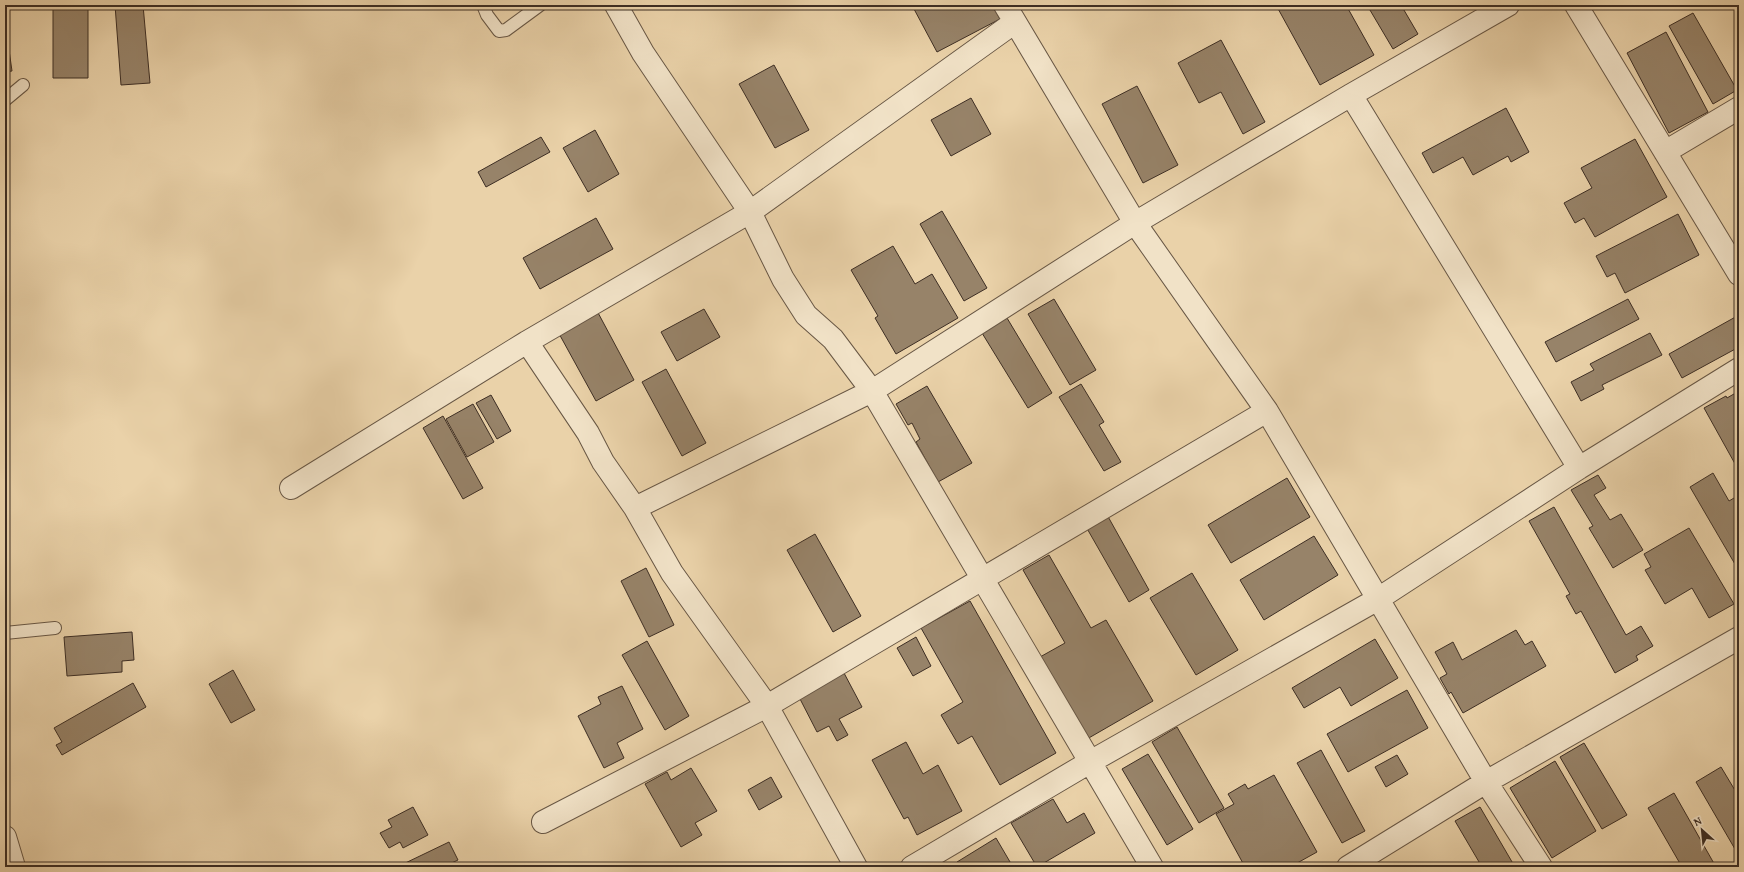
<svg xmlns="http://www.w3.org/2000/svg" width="1744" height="872" font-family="'Gentium Book Plus',serif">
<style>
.building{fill:#978369;stroke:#3d2e24}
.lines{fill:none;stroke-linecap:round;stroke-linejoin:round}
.service-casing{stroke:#685745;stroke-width:14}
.minor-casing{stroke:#685745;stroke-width:24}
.service{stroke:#f1e2c7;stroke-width:12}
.minor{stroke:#f1e2c7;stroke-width:22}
</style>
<rect width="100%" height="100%" fill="#ead2a9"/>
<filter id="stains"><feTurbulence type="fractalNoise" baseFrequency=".005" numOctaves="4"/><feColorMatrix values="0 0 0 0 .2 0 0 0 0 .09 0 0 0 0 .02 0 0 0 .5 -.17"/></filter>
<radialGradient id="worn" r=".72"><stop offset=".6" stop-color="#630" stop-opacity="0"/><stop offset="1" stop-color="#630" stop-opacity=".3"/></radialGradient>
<path class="building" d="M53,5H88V78H53Z
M115,5H143L150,83L121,85Z
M922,5H992L1000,19L937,52L914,9Z
M1276,5H1346L1374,55L1320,85Z
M1367,5H1401L1418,34L1393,49Z
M1693,13L1737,90L1713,104L1669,26Z
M5,22L12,71L5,72Z
M1666,32L1708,112L1669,133L1627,53Z
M1221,40L1265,122L1243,134L1221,92L1199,103L1178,63Z
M774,65L809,130L775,148L739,84Z
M1137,86L1178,165L1143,183L1102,104Z
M971,98L991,134L951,156L931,120Z
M1506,108L1529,152L1511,162L1508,156L1473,175L1463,157L1433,173L1422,153Z
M595,130L619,174L588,192L563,148Z
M541,137L550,152L486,187L478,172Z
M1635,139L1667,197L1595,237L1584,218L1575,223L1564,203L1592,188L1581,168Z
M942,211L987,288L964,301L920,224Z
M1678,214L1699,255L1625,293L1615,273L1607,277L1596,256Z
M596,218L613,249L540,289L523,258Z
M893,246L915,284L932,274L958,318L896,354L875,318L878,316L851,270Z
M1054,299L1096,370L1070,385L1028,314Z
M1628,299L1639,319L1556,362L1545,342Z
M596,309L634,380L596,401L557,330Z
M704,309L720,337L677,361L661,332Z
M1739,315V347L1682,378L1669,354Z
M1007,318L1052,393L1028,408L982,333Z
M1650,333L1662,355L1602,385L1604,389L1581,401L1571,382L1594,370L1590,364Z
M666,369L706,443L682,456L642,382Z
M1081,384L1104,422L1099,425L1121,462L1104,471L1059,397Z
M927,386L972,463L938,482L916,442L920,439L912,423L908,425L896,404Z
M1739,391V415L1737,416L1739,420V471L1704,408L1726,396L1727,398Z
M491,395L511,431L497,439L476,403Z
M473,404L494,442L467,457L446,419Z
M443,416L483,488L463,499L423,428Z
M1713,473L1729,501L1739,495V571L1690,487Z
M1598,475L1606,488L1594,495L1610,520L1621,514L1643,550L1613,568L1589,528L1593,526L1571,490Z
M1287,478L1310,517L1231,563L1208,525Z
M1554,507L1626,635L1641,626L1653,646L1636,656L1638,660L1615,673L1581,611L1576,614L1566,596L1570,594L1529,521Z
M1106,513L1149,590L1129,602L1085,525Z
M1689,528L1734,604L1709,618L1692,588L1665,604L1645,570L1651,567L1644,554Z
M815,534L861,616L833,632L787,550Z
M1314,536L1338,575L1264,620L1240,580Z
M1049,555L1091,628L1106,620L1153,701L1087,739L1040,657L1065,643L1023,570Z
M646,568L674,625L649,637L621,581Z
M1192,573L1238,650L1196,675L1150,598Z
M970,601L1056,753L1000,785L972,736L958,744L941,715L963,702L921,628Z
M1516,630L1525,645L1532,641L1546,666L1463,713L1451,692L1449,694L1440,678L1447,674L1435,652L1453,642L1462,660Z
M132,632L134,660L122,661V672L67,676L64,637Z
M916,637L931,666L913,676L897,648Z
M1375,639L1398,678L1351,706L1340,687L1304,708L1292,688Z
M647,641L689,716L665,730L622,655Z
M233,670L255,710L231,723L209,684Z
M844,673L862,707L839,719L848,735L837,741L829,726L817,732L799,697Z
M133,683L146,707L62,755L56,745L62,742L54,728Z
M622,686L643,729L617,743L624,758L604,768L578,716L601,704L598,697Z
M1407,690L1428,728L1348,772L1327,734Z
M1177,727L1224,808L1199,823L1152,742Z
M906,742L923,774L938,765L962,811L917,835L908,817L904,819L872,760Z
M1584,743L1627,815L1602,829L1560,757Z
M1321,750L1365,831L1342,843L1297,763Z
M1148,754L1193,829L1167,845L1122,769Z
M1397,755L1408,774L1386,787L1375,767Z
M1555,761L1596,831L1552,858L1510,788Z
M1721,767L1739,797V856L1696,782Z
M691,768L717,811L695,823L702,835L681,847L645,784L667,772L671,780Z
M1274,775L1317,852L1290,867H1245L1216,814L1234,804L1228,794L1245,784L1248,789Z
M771,777L782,797L759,810L748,790Z
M1674,793L1716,867H1682L1648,808Z
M1053,799L1067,823L1084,813L1095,833L1037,867L1011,823Z
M413,807L428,835L403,848L400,842L389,848L380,833L392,827L388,820Z
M1480,807L1515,867H1482L1455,821Z
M996,838L1013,867H960L957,862Z
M449,842L458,860L443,867H397Z"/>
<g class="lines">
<g class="service-casing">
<path id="service" d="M483,5L487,15L499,31L506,30L540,5
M5,100L23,85
M5,633L55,628"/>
</g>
<g class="minor-casing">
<path id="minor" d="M616,5L643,53L750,212L783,279L806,315L833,339L872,391L1152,867
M1005,5L1135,223L1267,411L1486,782L1541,867
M1576,5L1739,274
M1351,95L1579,468
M1665,152L1739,108
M527,342L588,433L603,462L635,508L672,573L767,706L856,867
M291,488L527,342L750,212L1015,22
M635,508L872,391L1135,223L1351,95L1508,5
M543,822L767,706L1267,411
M5,837L14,867
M912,867L1090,762L1378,599L1579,468L1739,369
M1348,867L1486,782L1739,638"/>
</g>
<use href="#service" class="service"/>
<use href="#minor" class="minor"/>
</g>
<rect width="1744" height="872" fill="none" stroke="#ead2a9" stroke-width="20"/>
<rect x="6" y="6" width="1732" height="860" fill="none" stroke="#3d2e24" stroke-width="2"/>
<rect x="10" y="10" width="1724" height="852" fill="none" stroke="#3d2e24"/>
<g transform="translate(1702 830) rotate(333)" stroke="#f1e2c7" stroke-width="3" paint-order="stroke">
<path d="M0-3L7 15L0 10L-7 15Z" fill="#3d2e24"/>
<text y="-6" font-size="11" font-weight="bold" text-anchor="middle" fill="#3d2e24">N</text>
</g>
<rect width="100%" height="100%" filter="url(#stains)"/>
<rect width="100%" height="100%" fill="url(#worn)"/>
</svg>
